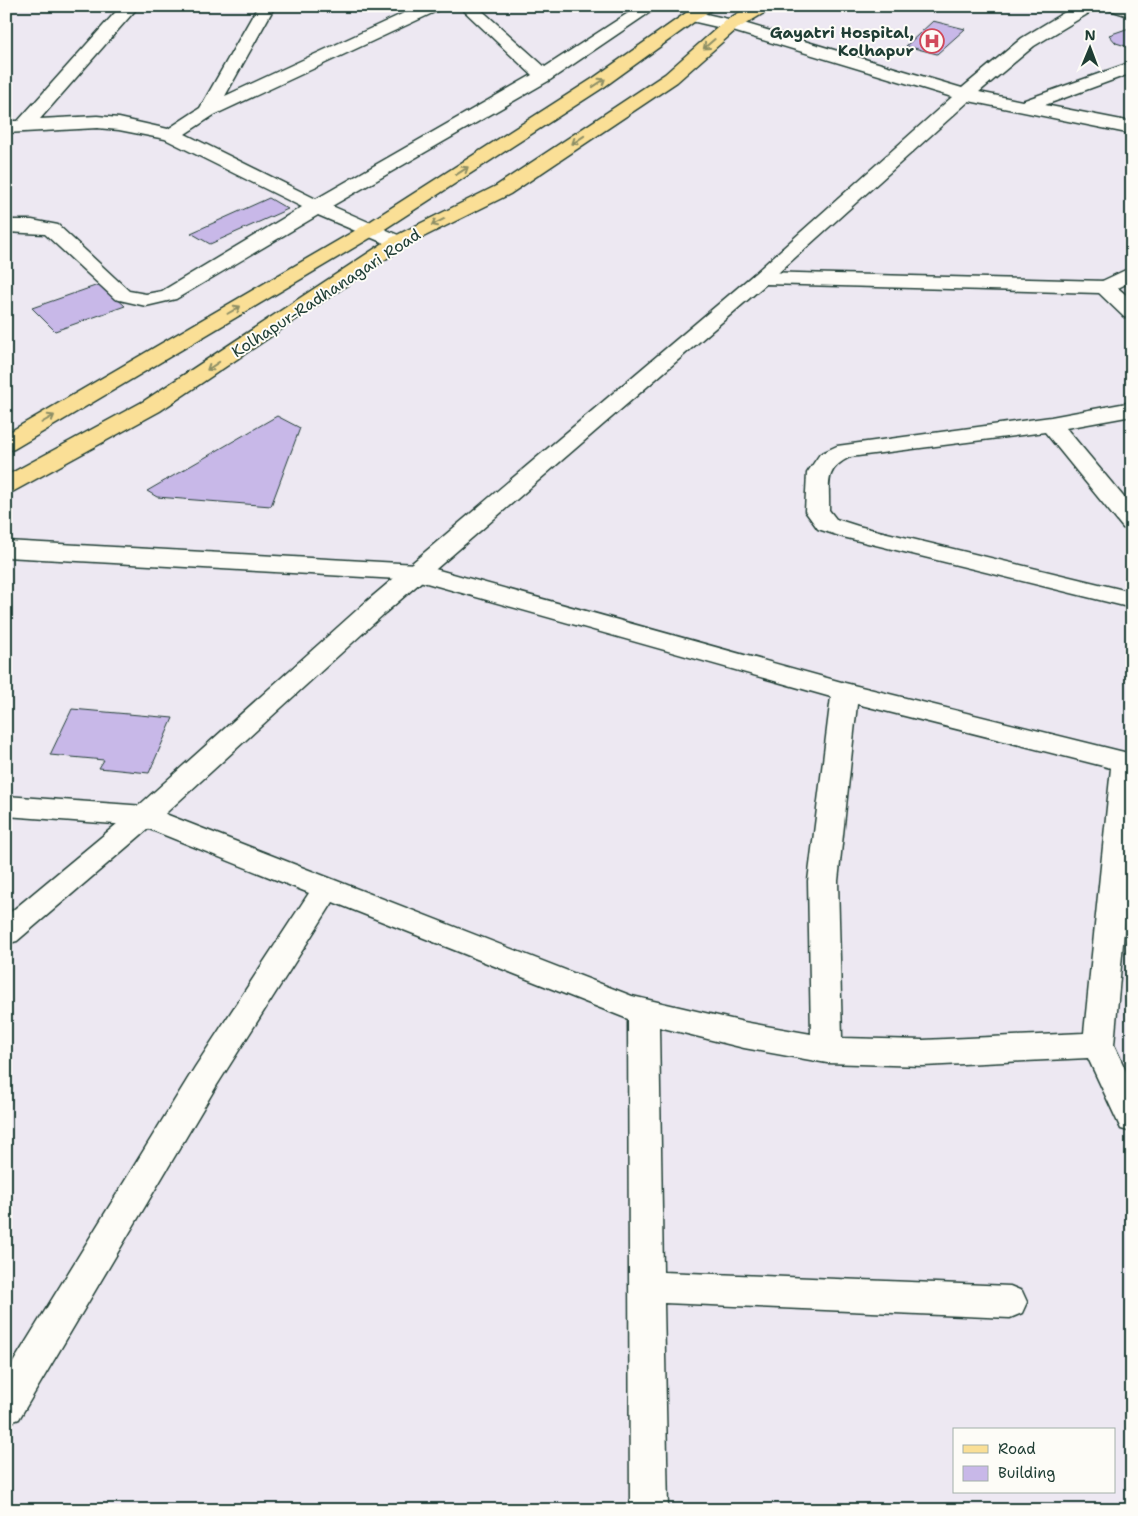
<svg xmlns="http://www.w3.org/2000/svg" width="1138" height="1516" font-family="'Shantell Sans',sans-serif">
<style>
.building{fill:#c8b8e8;stroke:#1f3d34}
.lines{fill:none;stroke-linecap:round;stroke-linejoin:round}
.minor-casing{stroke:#1f3d34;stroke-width:3}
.tertiary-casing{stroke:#1f3d34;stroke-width:3}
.primary-casing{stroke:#1f3d34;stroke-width:3}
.minor{fill:#fdfcf7;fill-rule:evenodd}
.tertiary{fill:#fdfcf7;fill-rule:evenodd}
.primary{fill:#fadf96;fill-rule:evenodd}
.oneway{stroke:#8c8e65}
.labels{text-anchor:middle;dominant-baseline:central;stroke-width:4;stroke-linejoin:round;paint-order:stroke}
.far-poi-label{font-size:16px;font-weight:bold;fill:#1f3d34;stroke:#fdfcf7;text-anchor:end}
.far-street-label{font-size:16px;fill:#1f3d34;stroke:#fdfcf7}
</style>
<rect width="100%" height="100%" fill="#ede8f2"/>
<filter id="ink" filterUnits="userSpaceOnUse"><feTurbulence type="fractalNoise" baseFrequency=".02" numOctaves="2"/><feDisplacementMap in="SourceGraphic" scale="10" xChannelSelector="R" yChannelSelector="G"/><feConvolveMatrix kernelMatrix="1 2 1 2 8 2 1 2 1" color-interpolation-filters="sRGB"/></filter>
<g filter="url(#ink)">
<path class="building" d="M933,21L965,29L937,54L906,46Z
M1132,27V48L1116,43L1109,35Z
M269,198L288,209L210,244L191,233Z
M101,284L125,306L55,331L32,308Z
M277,416L300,428L271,506L157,497L147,491Z
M72,709L173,718L149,773L99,768L104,760L50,755Z"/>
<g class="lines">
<g class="minor-casing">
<path id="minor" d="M121,6H139L40,119L97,116L119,118L168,129L200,108L258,6H275L225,96L419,6H441L439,10L214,115L185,134L316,199L532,75L459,6H477L545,67L639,6H659L550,80L332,206L405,238L408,242L405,246L398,248L391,246L318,215L176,299L146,306L115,299L45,234L6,232V220H32L58,225L129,291L146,294L162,291L302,207L165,139L119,130L97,128L6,133V121H18Z
M1075,6H1096L1094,10L1034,46L979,92L1022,101L1132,62V73L1045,105L1132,122V134L969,101L768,282L761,284L754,282L751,278L754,274L952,97L726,29L687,20L684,16L687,12L693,11L737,21L962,88L1022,38Z
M1108,6H1132V17L1110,10Z
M1132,267V281L1112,291L1105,293L1098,291L1094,287L1098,283Z
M1132,402V416L1066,428L1132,507V531L1123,528L1045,432L850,457C823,470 830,484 829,510L836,519L858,526L1132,592V608L843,537L818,529L805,511L807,473L820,454L837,446L1051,417Z
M6,541L417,564L845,683L1132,754V841L1114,1045L1132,1084V1132L1121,1129L1088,1058L923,1066L827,1063L744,1048L659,1027L663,1272L1010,1286L1022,1291L1027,1302L1022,1313L1010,1318L664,1303L668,1510H630L628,1019L333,902L217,1085L19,1419L6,1424V1374L195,1067L309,893L142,826L6,816V796L145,806L632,996L744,1022L811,1034L808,881L831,697L416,580L6,557ZM857,704L1111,768L1084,1033L923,1040L842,1038L838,881Z"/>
</g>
<g class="tertiary-casing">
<path id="tertiary" d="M761,272L1105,281L1112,283L1132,300V318L1124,317L1099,293L766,284L385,613L155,823L17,941L6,944V916L135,809L367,601L754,274Z"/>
</g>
<g class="primary-casing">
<path id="primary" d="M696,6H716L604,87L377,234L14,449L6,451V434L363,226L592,79Z
M750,6H771L769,10L737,29L677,82L510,194L405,246L160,411L14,491L6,493V476L144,401L391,238L496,186L665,74L725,21Z"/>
</g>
<use href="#minor" class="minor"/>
<use href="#tertiary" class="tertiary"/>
<use href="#primary" class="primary"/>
</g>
<defs><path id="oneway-shaft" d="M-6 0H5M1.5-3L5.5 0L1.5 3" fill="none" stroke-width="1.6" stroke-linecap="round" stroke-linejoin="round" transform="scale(1.25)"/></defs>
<g class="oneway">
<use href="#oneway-shaft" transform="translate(709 44) rotate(139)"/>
<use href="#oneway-shaft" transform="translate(599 83) rotate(-34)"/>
<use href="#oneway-shaft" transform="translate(578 140) rotate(146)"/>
<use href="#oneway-shaft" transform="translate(462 171) rotate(-33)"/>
<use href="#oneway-shaft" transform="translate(438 222) rotate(153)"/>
<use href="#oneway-shaft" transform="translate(234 310) rotate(-30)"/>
<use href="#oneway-shaft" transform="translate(213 366) rotate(146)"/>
<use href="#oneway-shaft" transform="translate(48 419) rotate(-30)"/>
</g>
</g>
<defs>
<g id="hospital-ring" transform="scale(1.25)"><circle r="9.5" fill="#fdfcf7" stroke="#d1495b" stroke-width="1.5"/><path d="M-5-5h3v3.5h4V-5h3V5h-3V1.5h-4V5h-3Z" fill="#d1495b"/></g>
</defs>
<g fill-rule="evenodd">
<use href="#hospital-ring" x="932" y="41"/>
</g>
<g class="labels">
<g class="far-poi-label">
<text x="914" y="32">Gayatri Hospital,<tspan x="914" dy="18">Kolhapur</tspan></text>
</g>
<g class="far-street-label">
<text transform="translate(326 293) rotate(-33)">Kolhapur-Radhanagari Road</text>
</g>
</g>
<rect width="1138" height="1516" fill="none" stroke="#fdfcf7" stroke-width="25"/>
<rect x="12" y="12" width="1113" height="1491" fill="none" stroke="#1f3d34" stroke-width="2" filter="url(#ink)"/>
<rect x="953" y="1428" width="162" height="65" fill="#fdfcf7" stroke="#a4b0a9"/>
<rect x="963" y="1445" width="25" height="8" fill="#fadf96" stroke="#a4b0a9"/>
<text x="998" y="1454" font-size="15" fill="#1f3d34">Road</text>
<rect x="963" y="1466" width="25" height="15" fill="#c8b8e8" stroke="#a4b0a9"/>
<text x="998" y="1478" font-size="15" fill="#1f3d34">Building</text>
<g transform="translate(1090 48) rotate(1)" stroke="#fdfcf7" stroke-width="4" paint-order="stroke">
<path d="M0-4L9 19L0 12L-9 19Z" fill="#1f3d34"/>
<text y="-8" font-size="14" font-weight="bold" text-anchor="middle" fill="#1f3d34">N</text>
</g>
</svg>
